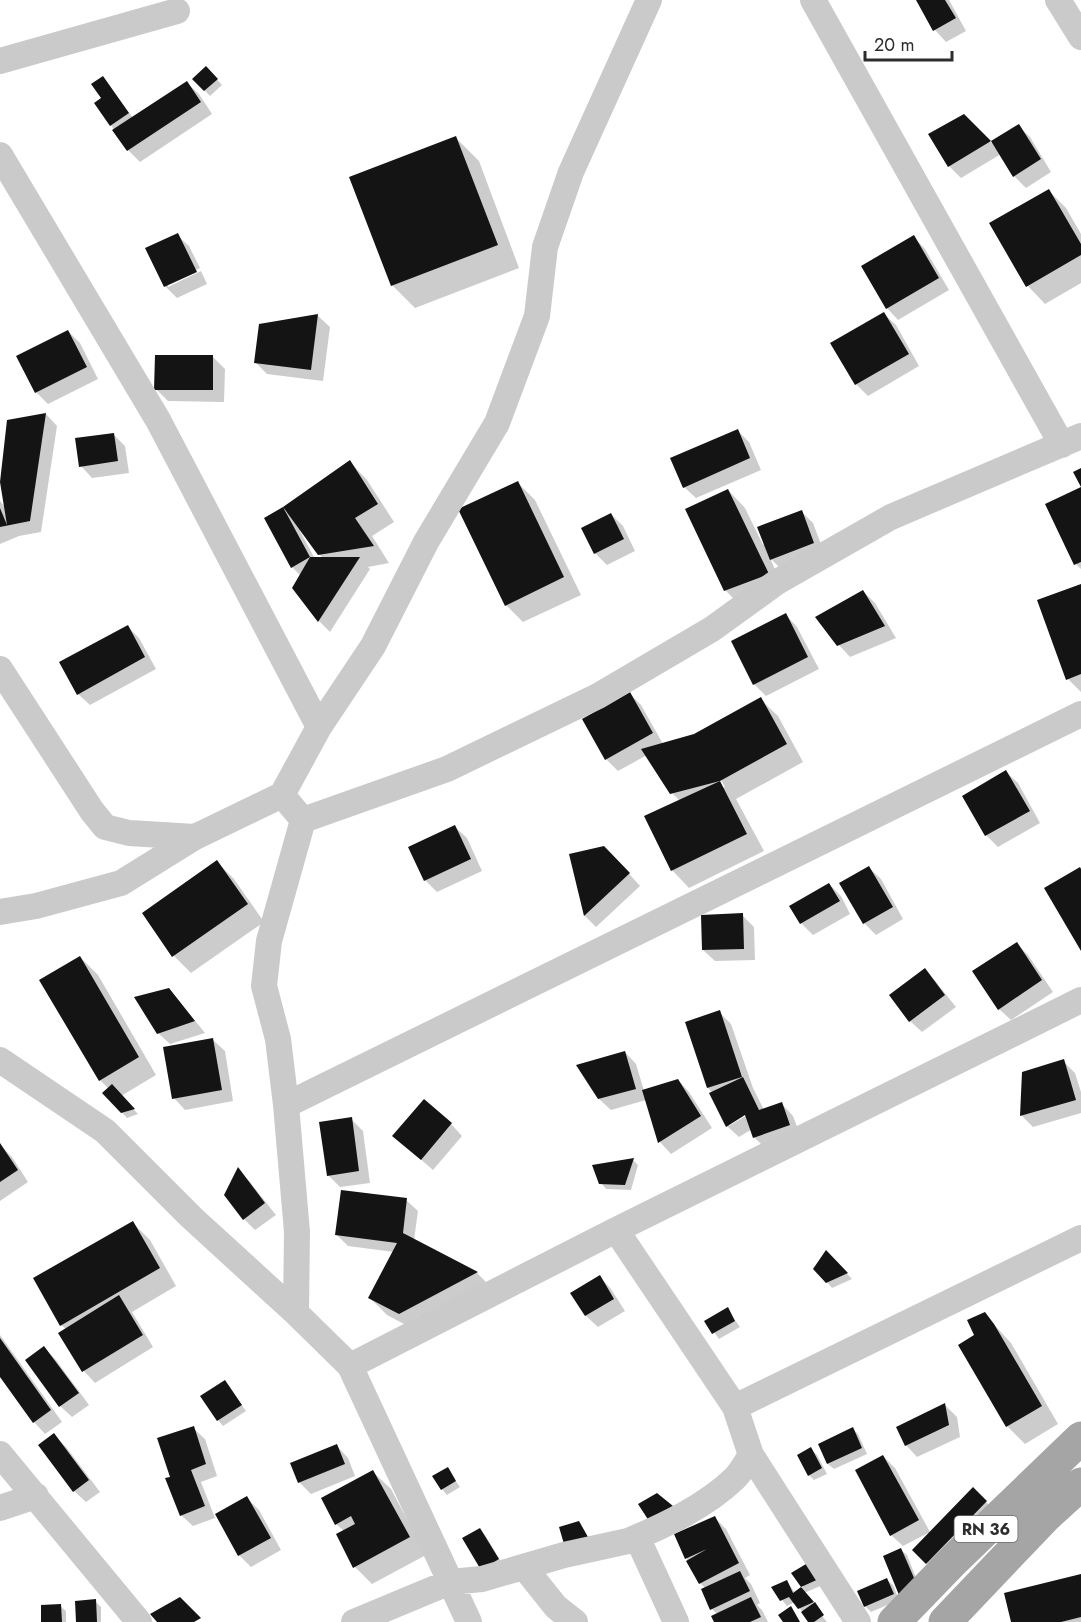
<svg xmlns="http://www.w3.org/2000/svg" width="1081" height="1622" font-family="Jost,sans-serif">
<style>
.shadow{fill:#0003;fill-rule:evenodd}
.building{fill:#141414}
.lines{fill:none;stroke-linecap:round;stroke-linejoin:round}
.street{stroke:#cacaca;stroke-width:26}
.primary{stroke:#a5a5a5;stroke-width:33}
.labels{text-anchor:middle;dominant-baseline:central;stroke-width:6;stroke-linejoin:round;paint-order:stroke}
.shield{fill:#fff;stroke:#6c6c6c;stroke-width:1.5}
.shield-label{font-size:16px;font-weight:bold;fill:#2d2d2d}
</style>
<rect width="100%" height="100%" fill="#fff"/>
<path class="shadow" d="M918,0H949L966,31L946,42L935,30Z
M206,68L222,85L210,96L194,79Z
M103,78L133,118L187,83L199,94L212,114L140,162L128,150L96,103L103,99Z
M964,115L991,143L1018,126L1030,137L1051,172L1026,188L1014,176L1001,154L961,178L949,166Z
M456,138L479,161L519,268L415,308L392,285Z
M1048,190L1066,208L1081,234V283L1045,304L1028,286Z
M177,235L189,246L200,268L168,284V287L201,271L207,284L177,298L165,286L147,249Z
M914,237L925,249L949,290L898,320L887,308Z
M884,314L896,325L919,366L868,396L856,384Z
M318,316L330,327L323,381L267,374L255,362L260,325Z
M68,331L80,343L98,379L48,404L36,392Z
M213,357L225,369L224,402L168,401L156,389Z
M46,414L57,426L41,532L19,536L0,544V501L5,507Z
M738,431L749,442L761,470L696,498L684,487Z
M113,434L125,446L129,473L92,478L81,466Z
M350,462L367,480L394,522L372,536L389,563L368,567L370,569L330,632L319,621L294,588L301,576L292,567L282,509L287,513ZM301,530L319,554L324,559H315L300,531Z
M518,483L535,500L581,595L523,622L506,605Z
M1081,488V569L1076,564Z
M728,490L745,508L763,545L801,511L813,523L825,555L783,571L770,558L785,592L743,608L725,590Z
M611,514L623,526L635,551L607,565L595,553Z
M1081,586V692L1068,679Z
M863,591L875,603L896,638L850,657L839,645Z
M786,615L797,627L819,669L766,696L754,684Z
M128,627L139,638L156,669L90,705L78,694Z
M630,694L641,705L663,744L694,735L760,699L778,716L803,762L736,799L764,851L689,888L672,870L680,801L672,793L647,755L618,771L606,759ZM699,747H702L725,787L722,788Z
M1006,772L1018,783L1040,823L998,847L986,835L964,796Z
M455,827L467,838L482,871L437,892L425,880Z
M570,856L616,859L640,886L596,927L585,916Z
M217,862L234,879L264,922L191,973L174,956Z
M869,868L881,879L903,919L876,935L864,923Z
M829,884L841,896L850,914L813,935L801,923L792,906Z
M742,915L754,927L755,960L715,961L703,950Z
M1016,943L1028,955L1053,992L1011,1020L999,1009Z
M80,957L98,975L156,1075L121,1096L138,1114L127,1118L104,1093L109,1089L100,1080Z
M925,970L936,982L956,1007L922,1032L910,1021Z
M168,990L180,1002L205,1033L170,1044L158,1033Z
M719,1012L731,1024L753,1088L764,1110L782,1104L793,1116L801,1137L766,1149L754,1137L752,1129L739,1137L727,1126L713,1093L708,1088ZM751,1110L752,1112L729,1126V1123Z
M213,1040L225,1051L233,1101L185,1110L174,1098Z
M625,1052L636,1064L644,1091L678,1080L689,1092L712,1128L671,1154L660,1142L646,1100L611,1110L599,1099Z
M1063,1061L1075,1073L1081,1092V1113L1033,1127L1022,1116L1023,1073Z
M351,1119L363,1131L370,1183L340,1187L328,1175Z
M451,1124L462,1136L433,1170L394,1136Z
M0,1145L12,1157L28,1182L0,1201Z
M633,1160L638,1165L631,1190L606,1189L601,1183Z
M238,1170L249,1181L276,1215L255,1230L244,1219Z
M406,1200L418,1211L414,1240L477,1273L494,1290L417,1331L387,1315L370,1298L394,1252L348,1246L336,1234Z
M133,1223L150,1240L176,1286L132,1312L153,1347L95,1383L84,1371L60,1333L66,1329L61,1325Z
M826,1252L852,1279L832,1288L827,1282Z
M600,1277L611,1289L625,1311L598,1327L586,1316L572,1294Z
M727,1309L740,1327L719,1339L706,1321Z
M990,1320L1011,1343L1058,1424L1025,1444L1007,1426L976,1336Z
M0,1335L62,1422L45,1434L34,1422L0,1375Z
M44,1348L56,1360L89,1405L72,1417L60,1406Z
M224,1381L246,1411L223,1426L218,1420Z
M945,1405L957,1417L960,1437L917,1457L906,1445Z
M193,1428L205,1439L217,1476L201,1482L215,1518L193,1526L181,1515L172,1478Z
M853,1429L858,1434L867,1454L834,1469L828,1464L820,1445Z
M54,1435L66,1447L100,1492L86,1502L74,1491Z
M337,1446L348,1458L355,1476L311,1494L299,1482Z
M811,1449L817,1455L827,1474L814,1480L809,1475Z
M883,1456L895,1468L930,1532L903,1546L891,1535Z
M447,1469L460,1487L447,1495L442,1489Z
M373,1472L391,1489L426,1555L372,1584L355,1567L344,1531L336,1524Z
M973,1489L998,1514L938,1574L914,1550Z
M247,1498L259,1510L281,1550L251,1567L239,1555Z
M715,1518L726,1529L750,1575L745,1578L751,1584L760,1603L757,1605L762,1610L768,1622H715L717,1614L712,1609L706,1589L700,1583L687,1559L676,1535Z
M480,1530L485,1535L503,1565L488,1574Z
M901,1550L907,1555L922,1593L906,1600Z
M811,1563L825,1584L804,1593L827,1622H810L795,1602L787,1606L782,1600L787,1581L795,1593L803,1587L793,1573Z
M1081,1575V1622H1013Z
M887,1580L893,1585L899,1600L871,1612L865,1606Z
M95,1601L101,1607V1622H78Z
M60,1606L66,1611V1622H43Z"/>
<path class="building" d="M916,0H945L956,18L933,31Z
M206,66L218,79L204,91L192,79Z
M103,76L129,113L110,126L94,103L101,98L91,84Z
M187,81L201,102L127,151L112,130Z
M964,114L991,141L1019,124L1041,159L1013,177L991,141L948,167L928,134Z
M456,136L498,245L391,286L349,177Z
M1049,189L1081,244V255L1026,287L989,223Z
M178,233L197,272L164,287L145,248Z
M914,235L939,278L886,309L861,266Z
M884,312L909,354L855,385L830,343Z
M318,314L311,370L254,363L259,324Z
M68,330L87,367L35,393L16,356Z
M155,355H213V390H154Z
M46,413L30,521L0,527V508L7,525L0,482L7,420Z
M738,429L750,458L683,488L670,458Z
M114,433L118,461L79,467L75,438Z
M350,460L378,504L355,518L374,546L318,555L283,507L310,557L291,568L264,518L283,507Z
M1081,468V562L1074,565L1045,504L1081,487L1073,472Z
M518,481L564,577L505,606L458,509Z
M728,489L769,574L724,591L685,509Z
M802,510L814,543L770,560L757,527Z
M611,513L624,539L594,554L581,528Z
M310,557H360L318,622L292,588Z
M1081,584V674L1066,680L1037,600Z
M863,590L885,626L837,646L815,617Z
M786,613L808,657L753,685L731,641Z
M128,625L145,657L77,695L59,662Z
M630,692L653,733L605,760L582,719Z
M761,697L787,744L720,781L670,794L641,749L694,734Z
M1006,770L1030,811L985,836L962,796Z
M720,781L747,834L671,871L644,816Z
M455,825L471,859L424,881L408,847Z
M604,846L630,873L584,916L569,854Z
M217,860L248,904L172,957L142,913Z
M869,866L893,907L863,924L839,883Z
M1080,867L1081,869V951L1044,888Z
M829,883L840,901L800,924L789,906Z
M743,913L744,949L702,950L701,915Z
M1017,942L1042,980L998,1010L972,971Z
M80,956L139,1057L99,1081L39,980Z
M925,968L945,995L909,1022L889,995Z
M169,988L195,1021L157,1034L134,997Z
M720,1010L742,1077L707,1088L685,1022Z
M213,1038L222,1090L172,1099L163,1047Z
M625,1051L636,1089L598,1099L576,1065Z
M1064,1059L1076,1100L1020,1116L1022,1072Z
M743,1077L759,1110L782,1102L790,1125L753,1138L745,1115L726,1127L709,1093Z
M678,1079L701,1116L658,1143L642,1090Z
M112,1084L135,1109L121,1113L102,1093Z
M424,1099L452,1123L421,1160L392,1136Z
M352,1117L359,1171L327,1176L319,1122Z
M0,1143L18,1170L0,1182Z
M634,1158L625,1185L599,1184L592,1165Z
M238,1167L265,1203L243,1220L224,1195Z
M341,1190L407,1198L403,1233L478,1272L399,1314L368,1298L397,1243L335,1235Z
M133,1221L160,1268L60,1326L33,1278Z
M826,1250L848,1273L826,1283L813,1269Z
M600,1275L614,1299L585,1316L570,1293Z
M119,1295L143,1335L82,1372L58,1333Z
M728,1307L735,1321L712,1334L704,1321Z
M985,1312L994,1324L1042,1406L1006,1427L958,1345L974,1335L967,1320Z
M0,1338L51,1410L33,1423L0,1377Z
M44,1346L79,1393L59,1407L25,1360Z
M225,1380L242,1405L217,1421L200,1396Z
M945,1403L949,1425L905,1446L896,1427Z
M194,1426L206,1464L191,1470L205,1506L180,1516L165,1478L170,1477L157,1438Z
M853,1427L862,1448L827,1464L818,1444Z
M54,1433L89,1480L73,1492L38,1445Z
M337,1444L345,1464L298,1483L290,1463Z
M811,1447L822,1468L808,1476L797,1455Z
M883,1455L919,1520L890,1536L855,1470Z
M448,1467L456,1481L441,1490L432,1476Z
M373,1470L410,1537L353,1568L336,1534L355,1524L351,1516L335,1525L321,1498Z
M973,1487L987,1501L926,1564L912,1550Z
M657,1493L673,1506L649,1521L638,1504Z
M247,1496L271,1538L238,1556L215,1514Z
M715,1516L739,1563L699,1584L686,1561L707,1549L685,1559L674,1534Z
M579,1521L588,1537L564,1544L559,1527Z
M480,1528L499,1559L481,1570L462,1538Z
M901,1548L918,1587L899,1595L883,1556Z
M811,1561L821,1578L801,1587L791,1573Z
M740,1571L750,1591L710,1610L701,1589Z
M1081,1574V1617L1061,1622H1011L1004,1593Z
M887,1578L894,1594L864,1607L857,1591Z
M787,1580L793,1593L801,1587L814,1602L798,1609L789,1597L780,1601L771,1587Z
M180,1597L201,1618L194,1622H157L150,1614Z
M751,1597L761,1617L750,1622H714L711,1616Z
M96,1599L97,1622H76L75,1601Z
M815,1602L824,1615L814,1622H808L801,1612Z
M61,1604L62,1622H41V1605Z
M791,1606L800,1622H783L778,1615Z"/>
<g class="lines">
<path class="street" d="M813,0L1062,445
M1058,0L1081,37
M0,61L177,11
M0,155L158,420L319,727
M0,669L92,811L105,827L129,833L195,837
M303,820L447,769L598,696L712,629L777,582L891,517L1081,436
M0,912L36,906L121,883L195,837L282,795
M0,1060L105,1131L191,1217L296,1313L350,1366L616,1230L1081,1000
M286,1105L1081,714
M616,1230L735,1407L751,1455L858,1622
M296,1313L297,1232L286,1105L278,1039L264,986L269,941L303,820L282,795L319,727L373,646L426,542L497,423L537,316L545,247L571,172L649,0
M350,1366L469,1622
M735,1407L1081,1238
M0,1454L139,1622
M0,1508L36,1496
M637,1537L676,1622
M524,1567L556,1607L575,1622
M354,1622L450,1582L482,1579L564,1555L628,1541C666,1525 706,1506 735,1478C742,1471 746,1462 751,1455"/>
<path class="primary" d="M894,1622L953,1561L1081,1438
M945,1622L1045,1517L1081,1484"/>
</g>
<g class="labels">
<rect class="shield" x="954.5" y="1516" width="63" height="26" rx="4.5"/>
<g class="shield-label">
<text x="986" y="1529">RN 36</text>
</g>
</g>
<path d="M865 51v9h87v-9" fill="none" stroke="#2d2d2d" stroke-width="3"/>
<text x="874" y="51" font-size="18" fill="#2d2d2d" stroke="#ffffff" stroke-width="4.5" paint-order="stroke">20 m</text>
</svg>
